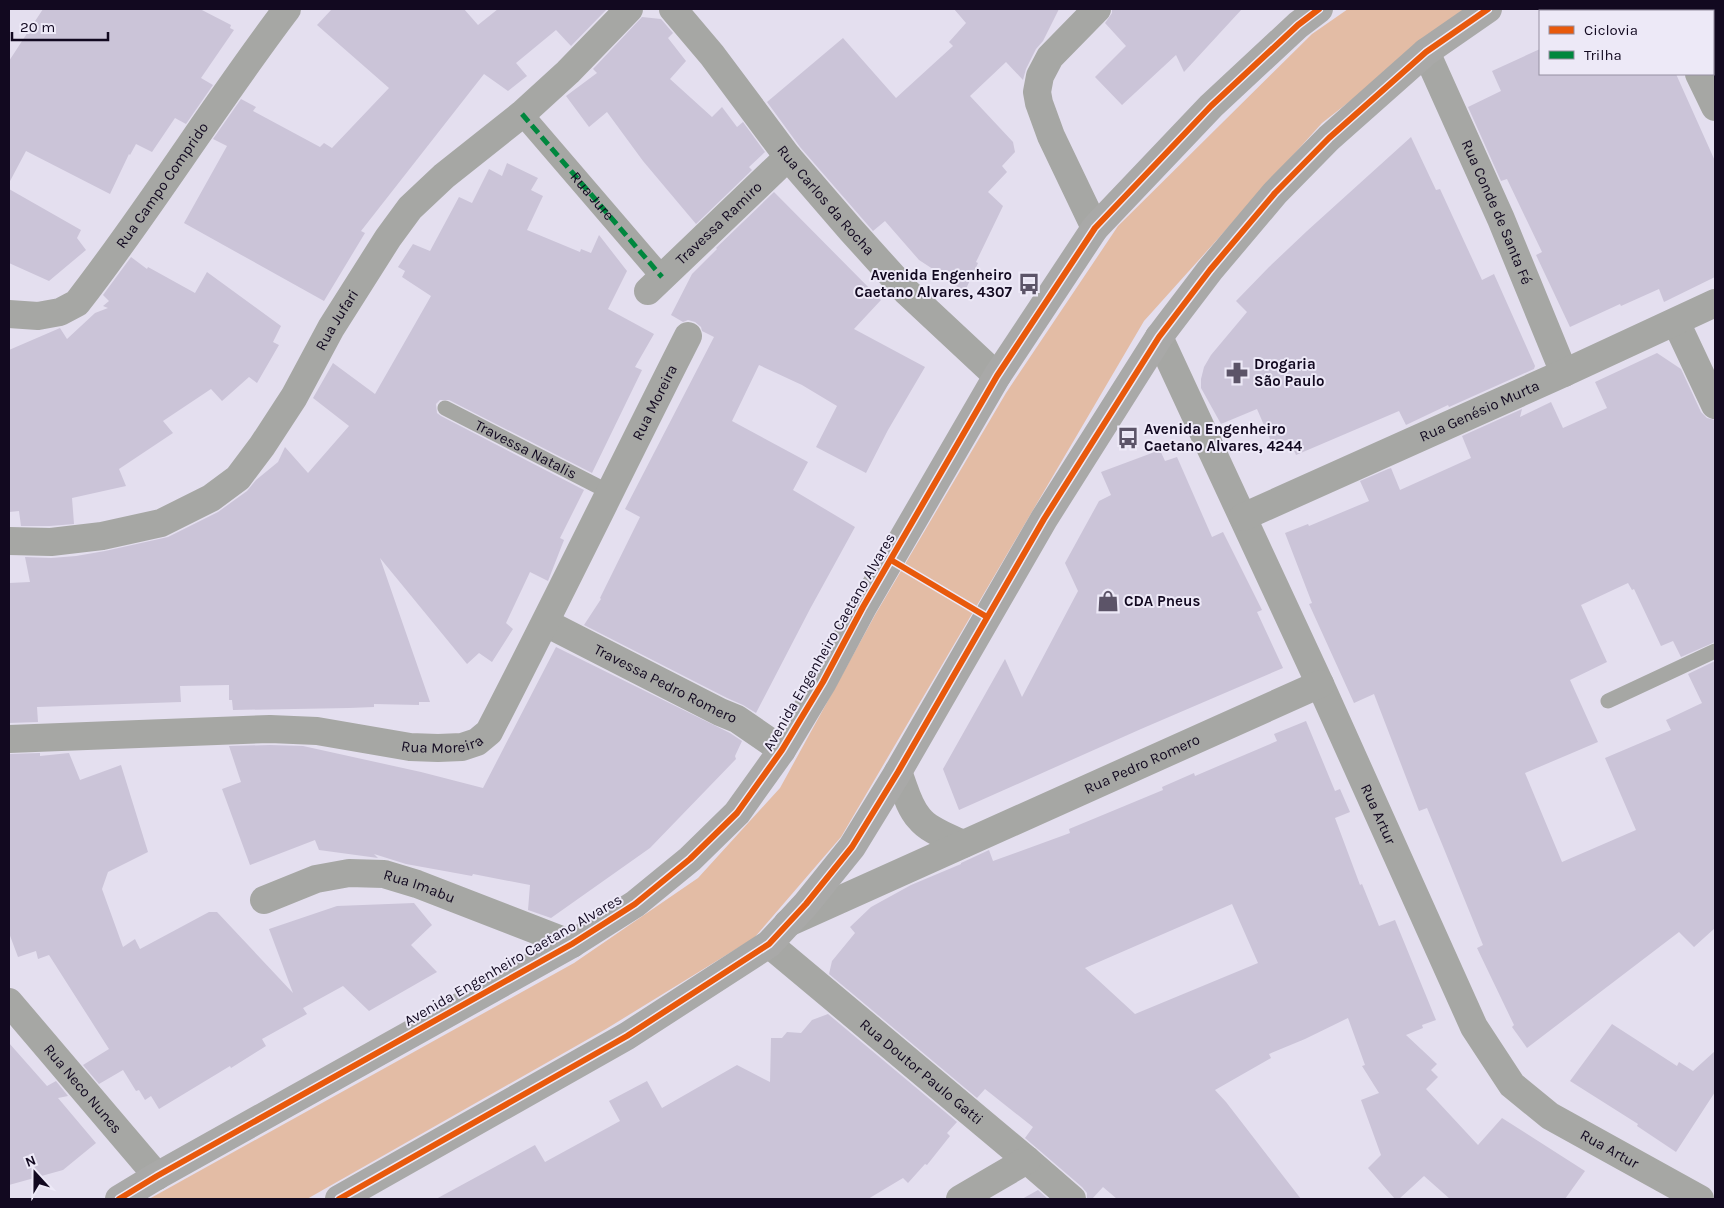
<svg xmlns="http://www.w3.org/2000/svg" width="1724" height="1208" font-family="Karla,sans-serif">
<style>
.green{fill:#e3bca5}
.building{fill:#cbc4d8;fill-rule:evenodd}
.lines{fill:none;stroke-linecap:round;stroke-linejoin:round}
.service{stroke:#a6a7a4;stroke-width:15}
.pedestrian{stroke:#a6a7a4;stroke-width:22}
.minor{stroke:#a6a7a4;stroke-width:28}
.primary{stroke:#a9a9a8;stroke-width:28}
.quiet{stroke:#00873e;stroke-width:5;stroke-dasharray:10 5;stroke-linecap:butt}
.cycleway-casing{stroke:#ede9f7;stroke-width:9}
.cycleway{stroke:#e8590c;stroke-width:6}
.labels{text-anchor:middle;dominant-baseline:central;stroke-width:4;stroke-linejoin:round;paint-order:stroke}
.street-label{font-size:15px;fill:#120920;stroke:#ede9f7}
.poi-label{font-size:15px;font-weight:bold;fill:#120920;stroke:#ede9f7;text-anchor:start}
</style>
<rect width="100%" height="100%" fill="#e4dfef"/>
<path class="green" d="M1348,9H1472L1418,48L1322,123L1144,321L841,837L754,938L606,1029L307,1199H149L574,963L698,878L780,788L875,615L1006,393L1118,226L1312,34Z"/>
<path class="building" d="M43,9H200L231,25L230,28L234,30L201,78L213,85L186,124L175,118L152,152L136,144L130,155L129,154L110,194L26,151L9,183V61Z
M332,9H464L478,25L498,9H607L571,46L556,30L516,63L527,76L508,91L484,74L361,231L365,233L324,301L184,223L227,146L213,139L241,99L256,107L253,111L320,147L324,143L332,148L389,88L317,25Z
M954,9H1059L1043,41L1036,49L1026,69L1023,80L1006,62L970,96L1013,142L1015,152L1002,166L1007,172L988,192L1003,206L976,262L978,263L965,291L941,277L942,275L919,260L885,221L873,231L800,147L767,102L843,38L896,98L953,46L949,42L966,23Z
M1112,9H1242L1184,72L1176,55L1122,105L1095,77L1126,46L1105,23L1112,13Z
M642,17L661,19L673,33L668,38L686,61L670,79L712,117L722,107L737,127L743,122L765,152L749,167L752,170L696,224L643,161L607,112L589,127L566,96L597,73L593,69Z
M1540,49V74H1676L1715,161V277L1664,302L1659,289L1621,306L1620,304L1570,327L1536,255L1542,252L1507,179L1501,181L1468,107L1501,91L1492,71Z
M1411,137L1436,190L1440,189L1482,280L1494,274L1535,366L1534,369L1449,407L1448,405L1406,425L1399,411L1296,455L1289,439L1273,446L1257,409L1221,424L1201,388V379L1204,367L1211,355L1247,312L1236,301L1269,267L1307,231Z
M507,163L538,178L531,190L543,196L527,230L580,252L581,249L591,253L599,235L627,271L608,309L654,334L635,367L642,370L592,473L449,400H440L436,404L437,413L441,416L584,490L560,538L564,540L548,581L530,572L506,623L513,629L492,662L479,653L467,664L380,558L430,702H419V705L374,704V707L349,708L233,710L232,700H229V685L180,686L181,702L37,707L38,722L9,723V583L30,582L25,557L51,558L76,556L105,551L168,537L218,512L247,491L256,480L278,462L285,447L308,473L349,426L313,398L333,363L375,394L431,296L402,277L405,271L398,267L413,244L430,251L459,197L472,203L489,169L502,176Z
M9,189L81,230L77,238L86,250L49,281L9,263Z
M774,192L881,300L854,329L925,367L888,430L866,473L816,447L837,406L802,385L759,365L732,421L808,462L793,490L855,527L810,609L756,713L743,705L727,698L584,625L601,599L600,598L640,517L625,509L714,337L702,331L701,327L695,322L688,320L683,322L671,315L692,274L717,249L716,248Z
M131,257L147,269L148,267L195,293L207,272L281,326L273,342L279,345L257,383L249,377L222,401L211,389L163,421L173,433L119,469L126,486L72,498L74,524L50,526H21L19,511L9,512V350L60,328L67,339L95,313L108,308L103,306L109,301L103,295Z
M1657,353L1681,369L1701,412L1707,418L1715,420V642L1681,657L1673,641L1661,646L1634,589L1632,590L1628,583L1581,605L1607,662L1570,680L1598,742L1525,773L1562,862L1636,830L1605,758L1671,730L1666,720L1702,703L1688,674L1715,661V928L1694,947L1679,932L1527,1048L1512,1027L1514,1025L1477,948L1483,945L1442,844L1427,808L1419,811L1374,694L1354,703L1309,604L1312,603L1285,533L1308,524L1309,526L1369,501L1360,481L1388,469L1391,468L1400,490L1471,458L1462,436L1522,409L1520,417L1551,402L1563,428L1607,408L1595,382Z
M1160,450L1165,461L1177,457L1212,537L1223,532L1262,610L1257,612L1283,668L1141,729L959,810L943,769L1005,659L1022,697L1078,591L1065,563L1099,501L1111,495L1101,472Z
M556,647L730,733L742,741L735,756L736,759L650,848L551,918L528,910L530,885L473,874L472,876L406,864L374,854L378,858L319,850L315,840L250,865L222,789L241,782L229,746L270,745L303,746L421,772L483,788Z
M1306,721L1335,791L1340,789L1350,812L1335,818L1360,885L1362,884L1379,926L1395,920L1436,1020L1422,1025L1423,1028L1406,1035L1437,1064L1431,1070L1438,1077L1426,1089L1478,1145L1502,1118L1585,1171L1565,1199H1450L1424,1176L1399,1199H1395L1368,1168L1381,1155L1361,1100L1379,1093L1362,1066L1365,1065L1348,1018L1305,1039L1269,1054L1271,1058L1215,1090L1226,1102L1301,1199H1117L1103,1187L1092,1199H1087V1193L1082,1187L1025,1138L1033,1127L985,1089L977,1098L829,974L832,961L855,933L850,927L871,907L911,885L961,864V863L989,850L993,861L1070,833L1069,829L1163,790L1162,787L1194,773L1195,776L1277,741L1274,734ZM1232,904L1258,963L1135,1014L1085,968Z
M40,753V756L69,753L80,780L121,765L148,852L108,872L102,889L123,947L135,939L140,949L209,912H217L293,993L269,929L337,906L414,903L432,925L411,945L437,972L369,1011L343,986L303,1008L307,1014L262,1039L266,1046L231,1068L230,1066L159,1109L151,1096L145,1100L139,1090L136,1091L123,1070L99,1084L83,1065L109,1049L49,955L38,959L36,951L18,957L9,933V754Z
M828,1014L957,1122L947,1133L950,1136L927,1165L925,1164L908,1183L903,1178L868,1199H436L535,1145L545,1162L620,1121L609,1101L647,1081L662,1108L737,1065L770,1082L771,1038H782L787,1032L801,1033L812,1020Z
M1612,1024L1677,1066L1679,1062L1693,1071L1715,1051V1092L1676,1152L1637,1126L1638,1124L1570,1081Z
M9,1043L47,1086L56,1081L68,1096L58,1098L96,1143L63,1170L9,1185Z
M1038,1190L1048,1199H1022Z"/>
<g class="lines">
<g class="service">
<path id="s1" d="M445,408L609,492"/>
<path d="M1608,701L1715,651"/>
</g>
<path class="pedestrian" id="s2" d="M522,114L662,277"/>
<g class="minor">
<path id="s3" d="M673,9L712,55L788,157L851,230L907,292L997,376"/>
<path d="M1669,9L1670,11"/>
<path id="s4" d="M1426,52L1501,219L1564,373"/>
<path d="M1699,74L1715,107"/>
<path d="M1095,228L1051,136L1039,103L1037,92L1040,76L1050,57L1097,9"/>
<path id="s5" d="M648,291L788,157"/>
<path id="s6" d="M9,314L38,316L60,312L77,303C151,208 214,105 287,9"/>
<path d="M1676,322L1715,405"/>
<path id="s7" d="M1159,337L1320,684L1474,1027L1512,1085L1550,1116L1700,1199"/>
<path id="s8" d="M1243,517L1564,373L1715,303"/>
<path id="s9" d="M9,541L51,542L102,536L161,523L211,498L238,478L262,446L294,397L331,328L388,238L410,208L444,176L522,114L568,72L629,9"/>
<path id="s10" d="M546,623L720,712L737,719L782,750"/>
<path id="s11" d="M9,739L270,729L317,731L410,747L438,748L462,747L477,742L489,732C557,601 621,468 688,336"/>
<path d="M898,772C904,786 908,806 919,818C929,831 949,837 963,844"/>
<path id="s12" d="M264,900L316,879L349,873L384,874L417,884L572,944"/>
<path id="s13" d="M788,923L1320,684"/>
<path id="s14" d="M769,944L1027,1160L1072,1199"/>
<path id="s15" d="M9,1002L157,1176"/>
<path d="M960,1199L1027,1160"/>
</g>
<path class="primary" d="M119,1199L157,1176L572,944L635,904L690,859L737,813L782,750L823,682L863,607L997,376L1095,228L1211,106L1298,25L1319,9
M339,1199L627,1036L769,944L806,904L852,847L898,772L1044,519L1159,337L1210,270L1275,193L1329,138L1426,52L1488,9"/>
<path class="quiet" d="M522,114L662,277"/>
<g class="cycleway-casing">
<path id="cycleway" d="M891,560L987,617
M119,1199L157,1176L572,944L635,904L690,859L737,813L782,750L823,682L863,607L997,376L1095,228L1211,106L1298,25L1319,9
M339,1199L627,1036L769,944L806,904L852,847L898,772L1044,519L1159,337L1210,270L1275,193L1329,138L1426,52L1488,9"/>
</g>
<use href="#cycleway" class="cycleway"/>
</g>
<defs>
<g id="bus-bare" transform="scale(1.725)"><path d="M-5-6H5V4H4V6H2V4H-2V6H-4V4H-5ZM-3.5-4V0h7V-4ZM-3.5 1.2v1.5H-2V1.2ZM2 1.2v1.5H3.5V1.2Z" fill="#5c5468" stroke="#ede9f7" stroke-width="2.5" paint-order="stroke"/></g>
<g id="pharmacy-bare" transform="scale(1.725)"><path d="M-2-6h4v4h4v4h-4v4h-4v-4h-4v-4h4Z" fill="#5c5468" stroke="#ede9f7" stroke-width="2.5" paint-order="stroke"/></g>
<g id="shop-bare" transform="scale(1.725)"><path d="M-5-2.5h2.3a2.7 3.5 0 0 1 5.4 0H5L5.5 6h-11ZM-1.5-2.5h3a1.5 2.3 0 0 0-3 0Z" fill="#5c5468" stroke="#ede9f7" stroke-width="2.5" paint-order="stroke"/></g>
</defs>
<g fill-rule="evenodd">
<use href="#bus-bare" x="1029" y="284"/>
<use href="#pharmacy-bare" x="1237" y="373"/>
<use href="#bus-bare" x="1128" y="438"/>
<use href="#shop-bare" x="1108" y="601"/>
</g>
<g class="labels">
<g class="street-label">
<text stroke="none"><textPath href="#s6" startOffset="216">Rua Campo Comprido</textPath></text>
<text stroke="none"><textPath href="#s2" startOffset="108">Rua Jure</textPath></text>
<text stroke="none"><textPath href="#s3" startOffset="245">Rua Carlos da Rocha</textPath></text>
<text stroke="none"><textPath href="#s4" startOffset="175">Rua Conde de Santa Fé</textPath></text>
<text stroke="none"><textPath href="#s5" startOffset="98">Travessa Ramiro</textPath></text>
<text stroke="none"><textPath href="#s9" startOffset="430">Rua Jufari</textPath></text>
<text stroke="none"><textPath href="#s11" startOffset="855">Rua Moreira</textPath></text>
<text stroke="none"><textPath href="#s8" startOffset="259">Rua Genésio Murta</textPath></text>
<text stroke="none"><textPath href="#s1" startOffset="91">Travessa Natalis</textPath></text>
<text transform="translate(829 642) rotate(-60)">Avenida Engenheiro Caetano Alvares</text>
<text stroke="none"><textPath href="#s10" startOffset="134">Travessa Pedro Romero</textPath></text>
<text stroke="none"><textPath href="#s11" startOffset="435">Rua Moreira</textPath></text>
<text stroke="none"><textPath href="#s13" startOffset="388">Rua Pedro Romero</textPath></text>
<text stroke="none"><textPath href="#s7" startOffset="525">Rua Artur</textPath></text>
<text stroke="none"><textPath href="#s12" startOffset="162">Rua Imabu</textPath></text>
<text transform="translate(513 960) rotate(-30)">Avenida Engenheiro Caetano Alvares</text>
<text stroke="none"><textPath href="#s14" startOffset="199">Rua Doutor Paulo Gatti</textPath></text>
<text stroke="none"><textPath href="#s15" startOffset="114">Rua Neco Nunes</textPath></text>
<text stroke="none"><textPath href="#s7" startOffset="945">Rua Artur</textPath></text>
</g>
<g class="poi-label">
<text x="1012" y="275" text-anchor="end">Avenida Engenheiro<tspan x="1012" dy="17">Caetano Alvares, 4307</tspan></text>
<text x="1254" y="364">Drogaria<tspan x="1254" dy="17">São Paulo</tspan></text>
<text x="1144" y="429">Avenida Engenheiro<tspan x="1144" dy="17">Caetano Alvares, 4244</tspan></text>
<text x="1124" y="601">CDA Pneus</text>
</g>
</g>
<rect width="1724" height="1208" fill="none" stroke="#120920" stroke-width="20"/>
<rect x="1539" y="10" width="175" height="65" fill="#ede9f7" stroke="#958fa1"/>
<rect x="1549" y="26" width="25" height="8" fill="#e8590c" stroke="#958fa1"/>
<text x="1584" y="35" font-size="15" fill="#120920">Ciclovia</text>
<rect x="1549" y="51" width="25" height="8" fill="#00873e" stroke="#958fa1"/>
<text x="1584" y="60" font-size="15" fill="#120920">Trilha</text>
<g transform="translate(35 1173) rotate(339)" stroke="#ede9f7" stroke-width="4" paint-order="stroke">
<path d="M0-4L9 19L0 12L-9 19Z" fill="#120920"/>
<text y="-8" font-size="14" font-weight="bold" text-anchor="middle" fill="#120920">N</text>
</g>
<path d="M12 32v8h96v-8" fill="none" stroke="#120920" stroke-width="2.5"/>
<text x="20" y="32" font-size="15" fill="#120920" stroke="#ede9f7" stroke-width="4" paint-order="stroke">20 m</text>
</svg>
